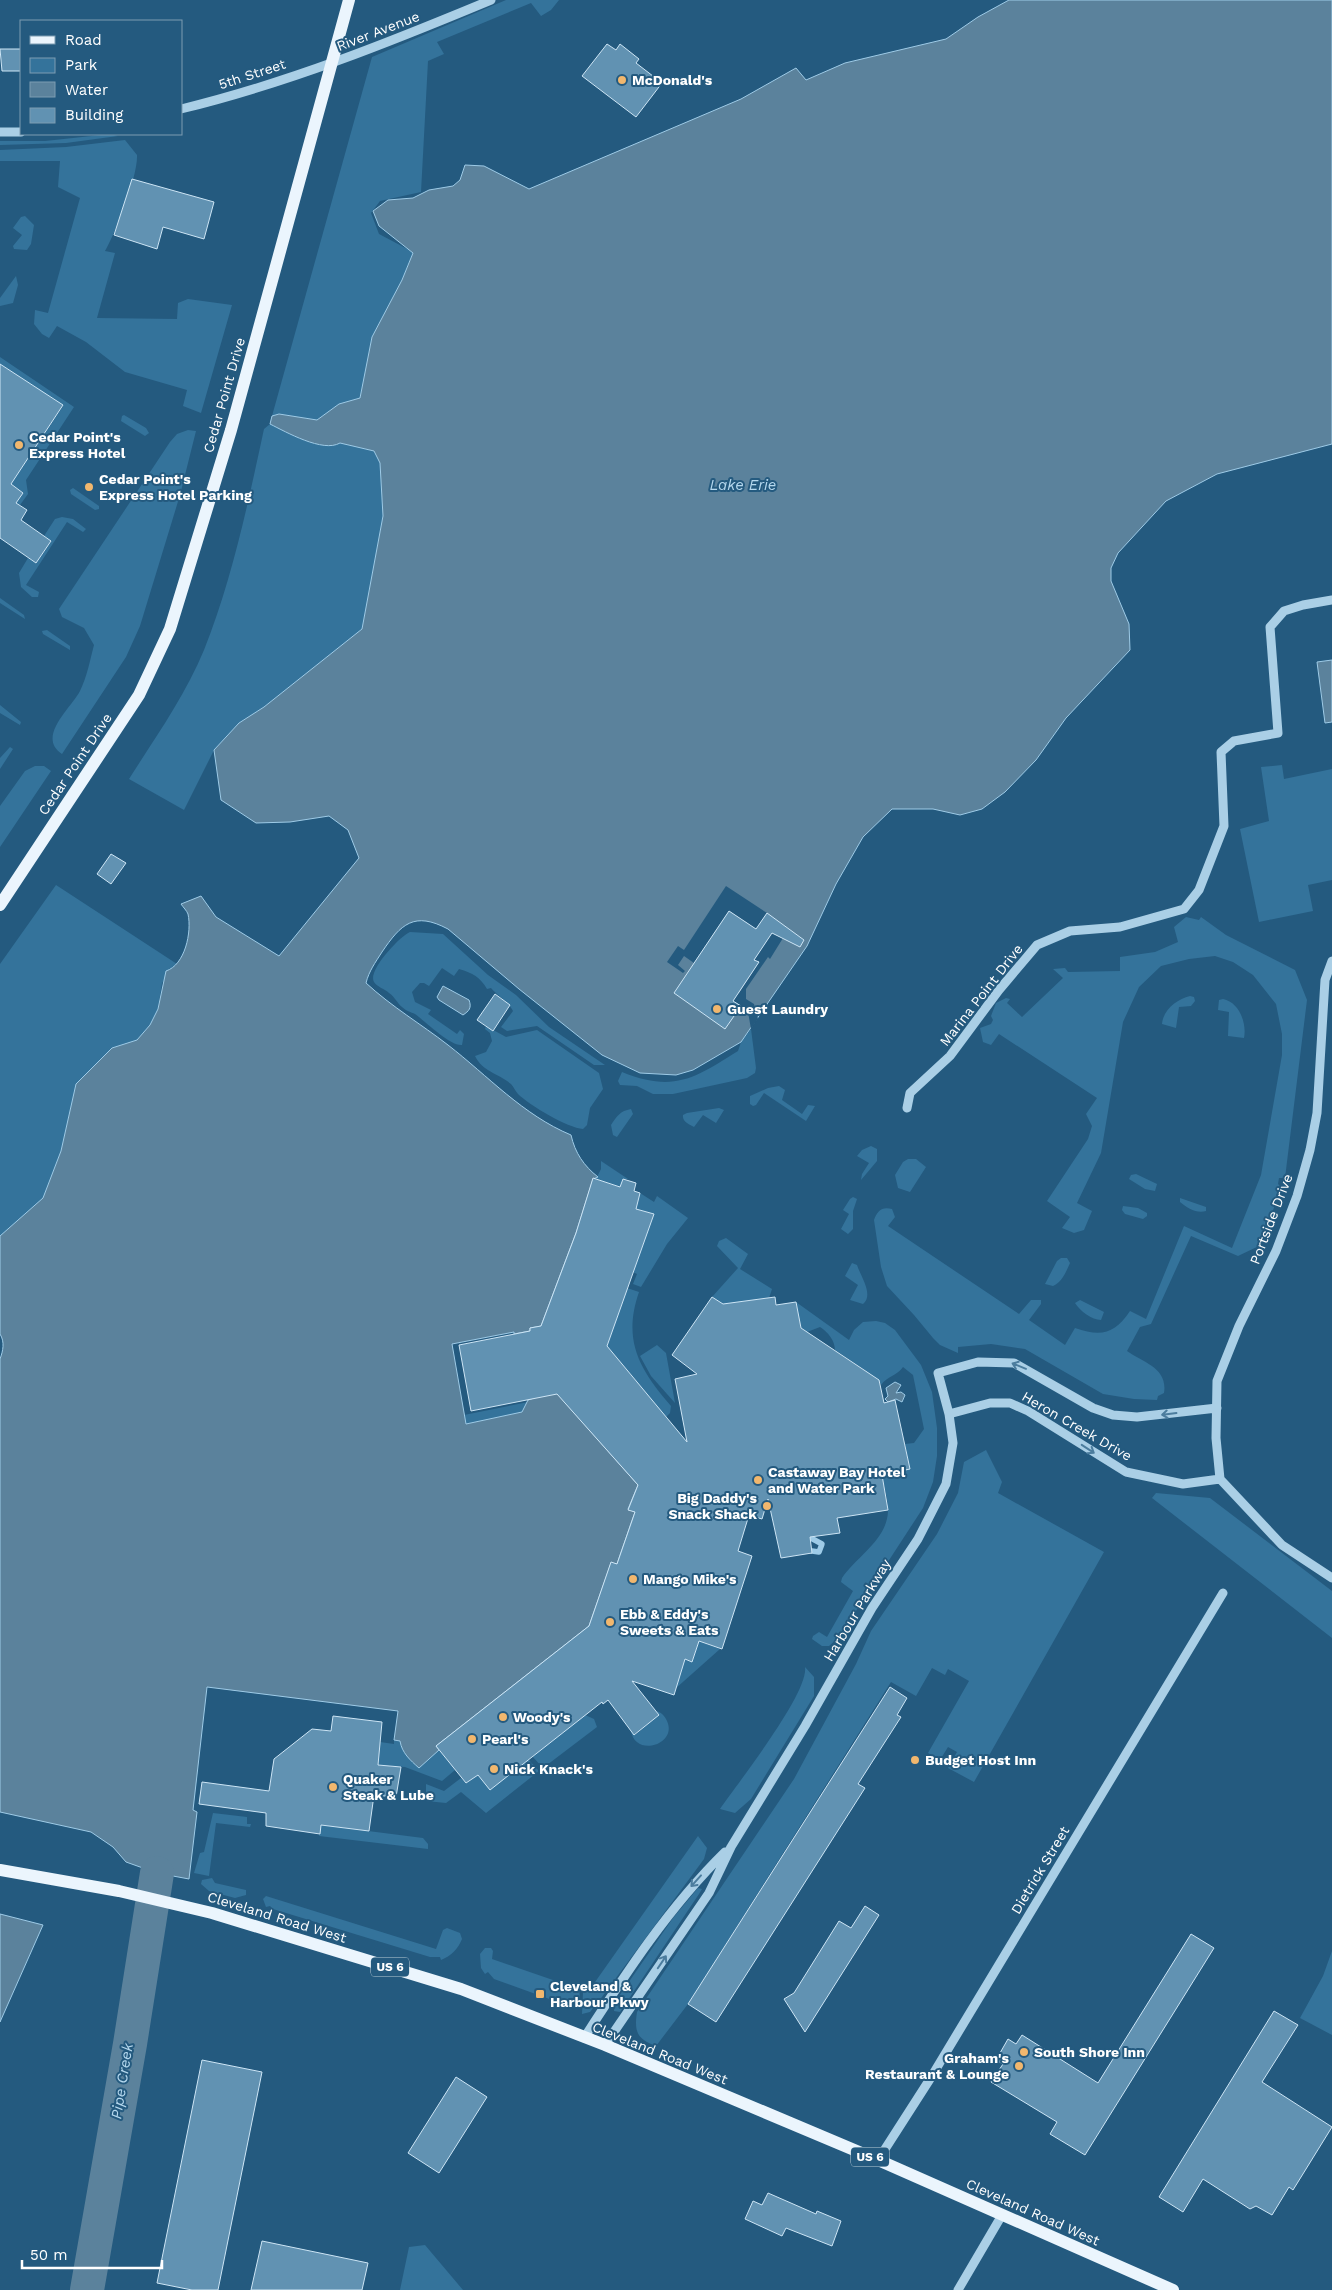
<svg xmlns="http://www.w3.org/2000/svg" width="1332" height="2290" font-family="'Work Sans',sans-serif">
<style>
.green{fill:#34739b}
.water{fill:#5b829c;stroke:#9ecbe7}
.pier{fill:#245a7f}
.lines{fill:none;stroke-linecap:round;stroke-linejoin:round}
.stream{stroke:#9ecbe7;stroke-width:5.5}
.river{stroke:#5b829c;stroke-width:34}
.building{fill:#6192b2;stroke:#cde5f5}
.minor{stroke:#aacfe6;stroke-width:9}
.major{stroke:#ebf5fd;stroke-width:12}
.oneway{stroke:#4c7d9e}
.poi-dot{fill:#f1b76e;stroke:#245a7f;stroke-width:2}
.labels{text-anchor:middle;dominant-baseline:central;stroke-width:4;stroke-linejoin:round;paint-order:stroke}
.shield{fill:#245a7f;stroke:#bdced9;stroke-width:1}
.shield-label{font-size:12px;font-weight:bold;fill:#fff}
.street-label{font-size:14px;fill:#fff;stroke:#245a7f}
.poi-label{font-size:14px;font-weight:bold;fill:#fff;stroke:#245a7f;text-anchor:start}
.water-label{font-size:15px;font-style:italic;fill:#b5d8ee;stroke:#245a7f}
</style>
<rect width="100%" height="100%" fill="#245a7f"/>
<path class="green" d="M506,0H559L551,10L541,16L531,3L437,42L444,54L428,61L421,192L380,201L371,213L379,234L413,252L402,280L372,337L360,398L339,404L317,420L279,414L272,416L372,57Z
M110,134L118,136L66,143L0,145V141H45Z
M125,140L137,155C138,176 116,232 105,251L115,253L97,318L177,319L178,303L188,299L232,305L201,413L183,406L187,390L125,372L86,342L57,326L49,338L42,334L34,324L35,310L48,313L80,198L58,187L60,161H0V150L66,147Z
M25,216L34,225L31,244L27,250L14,249L13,246L22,235L13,228L21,217Z
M16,276L18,285L13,303L0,306V298Z
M0,357L74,407L26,480L28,494L20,505L16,503L23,493L11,484L63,406L0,364Z
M124,415L146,428L149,433L145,436L121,421L122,416Z
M270,424C286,432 323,453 340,443L374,451L380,463L383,516L362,629L264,707L239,723L214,750L184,810L129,779C155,738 185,696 204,650C232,580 248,503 264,429Z
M188,430L196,431L180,495L140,626L126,657L62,754C36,737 71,708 80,691C87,677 90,660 94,645L84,628L62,617L59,609L170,442L177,434Z
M73,488L99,506V509L95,510L71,494L70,490Z
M62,517L73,519L86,529L83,532L67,522L26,585L39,592L38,597H32L21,587L19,573L28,558L36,563L51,542L44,536L55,519Z
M0,598L24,615L25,619L0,603Z
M47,630L70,646V650L43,634L42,631Z
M0,705L21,722L20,725L0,713Z
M10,747L13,749L0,769V758Z
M1282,765L1284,779L1332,769V880L1308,885L1313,911L1259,922L1240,829L1269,821L1261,767Z
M35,766H44L51,771L0,847V806L25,771Z
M56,885L177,964L162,983L158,1009L150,1025L137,1040L112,1048L76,1084L61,1151L43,1199L0,1236V964Z
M1186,917L1199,920L1201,917L1226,935L1295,970L1307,1000L1285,1178H1279L1278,1184L1281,1187L1261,1245L1238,1256L1191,1236L1151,1324L1140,1327L1127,1351C1144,1363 1168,1368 1164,1393L1158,1396L1157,1400L1134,1399L1103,1394L1025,1349L991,1344L958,1347V1353L940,1345L933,1338L914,1315L887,1286L881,1267L874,1220C877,1211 882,1206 892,1209L895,1217L888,1226L1019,1314L1031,1300H1041V1304L1029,1320L1065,1345L1075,1328C1101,1337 1115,1334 1130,1311L1146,1319L1184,1226L1232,1248L1261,1175L1282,1055V1034L1276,1004L1253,975L1233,962L1215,956L1189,959L1161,966L1139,987L1123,1022L1101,1153L1077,1203L1092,1211L1084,1230L1074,1233L1062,1228L1070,1217L1047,1201L1088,1139L1092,1126L1086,1114L1097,1098L999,1034L991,1045L983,1042L980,1028L991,1024L993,1020L991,1016L996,1003L1006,998L1010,999L1007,1003L1022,1017L1063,978L1053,969L1065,968L1068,972L1120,971V957L1155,952L1178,942L1174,927Z
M410,932L443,934L488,975L516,995L549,1027L605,1065H594L537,1026L507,1031L501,1027L513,1011C510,1004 497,995 491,988L487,989C480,977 473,973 459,969L454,976L442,968L429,986L424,983H420L412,992L415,1002L431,1010L428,1014L457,1034L460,1030L464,1034L462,1045C450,1046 426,1022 415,1014C411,1012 406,1011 402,1007C397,1003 395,997 389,993C385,989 377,987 374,982C367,971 400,936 410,932Z
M1190,996L1194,997L1195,1001L1191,1006L1179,1007L1176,1028L1162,1024C1163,1010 1177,999 1190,996Z
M1223,999C1239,1002 1247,1023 1244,1038L1228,1036L1229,1012L1218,1010L1219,1000Z
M486,1026L506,1037L537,1030L599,1073L603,1089L590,1108L587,1125L583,1129C568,1128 529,1105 518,1094C515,1091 514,1087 511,1084C498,1073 483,1072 475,1056L486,1052L492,1041L490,1033L485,1029Z
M751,1029L756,1068L755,1073L747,1078L673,1094H653L637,1086L620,1085L618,1081L622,1072C674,1093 695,1078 738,1051L741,1042Z
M779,1086L785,1090L782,1100L802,1114L808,1105L815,1106L806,1121L764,1093L756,1105L753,1106L750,1104V1096L768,1088Z
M719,1108L724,1110L716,1123L703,1115L694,1127C689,1124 682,1122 683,1115L687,1113Z
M631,1109L633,1114L617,1137L613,1135L611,1125C617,1116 620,1111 631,1109Z
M871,1146L877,1149V1161L861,1180L862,1174L869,1163L857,1156L862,1150Z
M908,1159H916L926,1167L910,1192L898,1188L895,1175L903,1162Z
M601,1161L628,1179H623L620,1187L596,1179L601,1169Z
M1136,1174L1157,1184L1155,1191L1145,1189L1129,1179L1131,1175Z
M640,1193L654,1202L657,1196L688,1218L667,1244L641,1287L633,1284L637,1274L633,1272L654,1214L636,1209Z
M853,1197L857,1199L853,1211V1229L848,1234L841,1229L849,1214L843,1210L850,1199Z
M1180,1198L1206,1207V1211C1197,1214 1187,1208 1180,1202Z
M1123,1206L1138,1208L1147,1213V1216L1143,1219L1125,1214L1122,1210Z
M726,1238L748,1254L740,1269L772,1289L769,1298L723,1304L712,1297L738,1268L717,1246L719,1241Z
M1061,1258H1067L1070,1263C1066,1272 1062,1282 1053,1286L1045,1284L1057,1261Z
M852,1263L857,1265C861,1277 874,1295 863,1304L850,1300L858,1285L845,1276Z
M627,1288L639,1292C622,1341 640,1370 671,1406L670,1413L666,1417L607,1346Z
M1080,1300L1104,1312L1101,1320C1092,1320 1080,1311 1075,1303Z
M796,1302L849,1340L854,1330L863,1322L876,1321L885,1323L895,1330L921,1365L932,1392L937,1428V1456L933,1482L923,1508L839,1637L829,1646H822L812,1639L813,1636L819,1632L827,1637L853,1591L841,1582L842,1578C857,1556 887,1540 888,1511C888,1499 884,1486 882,1475L910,1469L905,1444L914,1443L924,1429L913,1375L903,1367C897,1376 887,1376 881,1385L879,1380L835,1350C835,1341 828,1332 820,1327L807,1332L801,1328Z
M657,1345L666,1353L675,1403L651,1376L640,1356Z
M528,1402L522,1412L466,1424L464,1415Z
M986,1450L1002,1482L998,1493L1104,1552L974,1782L948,1768L957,1752L948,1747L940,1760L928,1753L969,1681L948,1669L945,1675L932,1668L916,1696L891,1682L688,2004L656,2046C637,2039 634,2032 637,2012L794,1779L856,1664L871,1631L937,1534L958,1493L964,1462Z
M1156,1493L1210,1498L1332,1591V1638L1152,1498Z
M699,1641L720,1649L675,1689L685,1659L692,1662Z
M805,1667L814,1677V1696L751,1799L735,1813L720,1809C737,1784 809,1693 805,1667Z
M656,1711C661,1712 665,1716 667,1721C678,1745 634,1758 631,1730L635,1735L659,1715Z
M585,1715L594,1719L597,1727L543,1768L532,1756Z
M394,1740L400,1741C402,1753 410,1759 419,1767L439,1750L455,1770L442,1781L405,1767L378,1765L380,1742L394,1744Z
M528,1759L539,1771L486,1813L461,1792L446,1803L426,1801V1784L444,1791L461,1778L466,1783L478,1775Z
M213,1813L247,1817V1824H251L250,1827L216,1823L209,1876L194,1873L200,1853L204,1852Z
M321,1825L423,1838L428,1844V1849L319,1836Z
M698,1836L707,1848L704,1859L599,2001L590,2012L582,2014L583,1992H588Z
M212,1878L215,1883L246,1890V1895L235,1898L209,1891L201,1884L202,1880Z
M698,1888L702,1889L699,1894L620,2012L614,2011L615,2002L673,1918Z
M266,1896L436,1949L443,1930L447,1928L460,1933L462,1939C458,1949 451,1956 441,1960L440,1957H430L273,1909L270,1906L266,1907L263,1899Z
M485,1948H491L493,1951L492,1959L579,1989L580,1998L577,2009L494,1979L488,1972L485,1974L481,1968L480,1954Z
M1332,1951V2035L1300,2018L1323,1976Z
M425,2245L463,2290H400L409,2247Z"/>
<path class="water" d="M1009,0H1332V444L1217,474L1166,501L1118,553L1111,568V581L1129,624L1130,650L1066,718L1036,760L1005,792L982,809L960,815L933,809H892L863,837L836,884L807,946L741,1042L693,1070L676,1075L640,1073L602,1055L519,989L448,929C414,911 401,924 382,952C375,963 369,971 366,983C392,1007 421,1024 448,1045C488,1076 523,1115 571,1135C575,1153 584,1166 598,1177L593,1179L576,1233L541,1326L530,1328V1331L514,1334V1332L452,1344L466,1424L522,1412L528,1400L555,1391L638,1485L628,1509L635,1512L617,1564L611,1563L589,1626L436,1746L439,1750L419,1768C410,1760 402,1753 400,1741L394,1740L398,1711L207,1687L193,1810L197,1812L189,1879L157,1873L126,1862L113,1847L91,1832L0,1812V1359C3,1351 5,1342 0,1334V1236L43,1198L61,1151L76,1084L112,1048L137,1040L150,1025L158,1009L166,971C185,965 192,932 188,914C187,911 183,907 181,904L201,896L216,917L279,956L359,858L348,830L329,816L290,822L256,823L221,800L214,750L239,723L264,707L362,629L383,516L380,463L374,451L340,443C323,453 286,432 270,424L272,416L279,414L317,420L339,404L360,398L372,337L402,280L413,253L379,226L373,211L388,200L413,198L429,190L453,186L460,180L465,165L484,166L529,189L741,99L796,68L806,80L845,63L946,39L978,17Z
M1332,660V722L1325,723L1317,662Z
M443,986L469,1000C472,1008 469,1011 463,1015L439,1000L437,997Z
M895,1382L901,1385L896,1393L901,1392L905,1395L902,1402L896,1399L888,1402L885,1399L888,1396L886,1388Z
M0,1914L43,1925L0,2022Z"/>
<path class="pier" d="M726,886L767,913L756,929L729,911L694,963L684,956L678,965L685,971L683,973L667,962L678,946L684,950Z
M772,933L783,938L770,959L768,957L746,989V999L754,1004L758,1019L751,1029L748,1012L727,997L739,993L759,962L754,960Z"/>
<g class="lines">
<path class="stream" d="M809,1537L822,1544L819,1552L812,1551"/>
<path class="river" d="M87,2290L130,2044L157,1873"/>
</g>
<path class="building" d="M607,44L616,50L620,44L639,59L636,63L662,83L636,117L582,76Z
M0,49H21V71H2Z
M132,179L214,202L204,239L163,227L157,249L114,235Z
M0,364L63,405L11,484L23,493L16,503L27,510L21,520L51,541L36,563L0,538Z
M111,854L126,863L111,884L97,874Z
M729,911L756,929L767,913L804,940L800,947L772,933L754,960L759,962L733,1001L741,1006L725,1029L674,993Z
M495,994L510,1005L493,1031L477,1020Z
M593,1178L620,1187L623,1179L636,1183L634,1191L640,1193L636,1209L654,1214L607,1346L687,1442L675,1379L697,1374L672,1355L712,1297L723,1304L775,1297L776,1305L796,1302L801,1328L879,1380L884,1403L895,1400L910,1469L882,1475L888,1510L837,1518L840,1533L810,1537L812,1553L781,1558L768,1499L762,1519L749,1515L738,1551L752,1556L722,1649L699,1641L692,1662L685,1659L674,1695L632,1681L659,1715L634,1735L608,1700L603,1704L602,1702L490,1790L478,1775L466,1783L436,1746L589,1626L611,1562L617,1564L635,1512L628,1510L638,1485L557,1394L471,1411L459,1345L530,1331V1328L541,1326L576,1233Z
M890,1687L907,1698L897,1715L901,1717L858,1784L865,1788L716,2022L688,2004Z
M333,1716L382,1722L378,1765L401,1767L396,1797L374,1795L369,1831L321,1825L320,1834L266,1826V1813L199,1804L202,1782L269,1791L274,1759L312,1729L331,1731Z
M865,1906L879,1915L805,2032L784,1999L794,1993L839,1921L851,1928Z
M1191,1934L1214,1948L1085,2155L1050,2134L1057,2122L991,2082L1003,2064L996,2060L1008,2039L1016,2044L1022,2035L1098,2083Z
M1274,2011L1298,2025L1262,2082L1332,2127L1293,2190L1289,2187L1272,2215L1256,2206L1250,2209L1203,2179L1183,2212L1159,2197Z
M202,2060L262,2072L218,2290H192L157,2283Z
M456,2077L487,2097L439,2173L408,2153Z
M768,2193L816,2214L817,2211L841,2221L832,2246L786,2228L782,2236L745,2219L753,2201L762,2205Z
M262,2241L368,2263L362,2290H251Z"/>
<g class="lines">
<path class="minor" d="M181,109C288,83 390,42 491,0
M0,132H21
M907,1108L910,1093L950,1056L999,990L1037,945L1070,931L1120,927L1184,909L1199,890L1224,826L1221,752L1234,741L1278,733L1270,627L1284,611L1303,605L1332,600
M949,1414L990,1403H1010L1028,1411L1126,1472L1183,1484L1220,1479
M1220,1479L1216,1438L1217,1381L1239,1326L1276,1251L1297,1196L1310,1150L1317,1113L1325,980L1332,961
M1220,1479L1282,1545L1332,1578
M584,2038C626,1973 669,1907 725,1852
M605,2045L709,1893L731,1847L805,1726L872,1608L918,1539L946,1484L953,1443L949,1414L938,1373L978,1362L1014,1363L1093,1408L1113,1415L1137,1417L1217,1408
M878,2160L930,2079L1223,1593
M958,2290L1002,2215"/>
<path class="major" d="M0,905L139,695L170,629L231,430L349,0
M0,1870L119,1891L212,1913L461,1989L605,2045L878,2160L1173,2290"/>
</g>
<defs><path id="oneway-shaft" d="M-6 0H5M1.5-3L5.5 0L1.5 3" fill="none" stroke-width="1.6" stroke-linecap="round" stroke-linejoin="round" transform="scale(1.25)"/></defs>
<g class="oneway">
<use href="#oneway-shaft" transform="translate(1019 1366) rotate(-158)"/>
<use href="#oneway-shaft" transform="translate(1169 1414) rotate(173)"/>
<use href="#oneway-shaft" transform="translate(1088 1449) rotate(33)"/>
<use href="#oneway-shaft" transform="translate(696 1881) rotate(132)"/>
<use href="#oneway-shaft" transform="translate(662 1962) rotate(-56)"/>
</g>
<g class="poi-dot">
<circle cx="622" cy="80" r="5"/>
<circle cx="19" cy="445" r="5"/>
<circle cx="89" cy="487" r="5"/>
<circle cx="717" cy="1009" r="5"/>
<circle cx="758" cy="1480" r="5"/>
<circle cx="767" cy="1506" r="5"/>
<circle cx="633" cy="1579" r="5"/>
<circle cx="610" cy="1622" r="5"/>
<circle cx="503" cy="1717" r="5"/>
<circle cx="472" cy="1739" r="5"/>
<circle cx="915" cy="1760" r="5"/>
<circle cx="494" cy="1769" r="5"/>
<circle cx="333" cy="1787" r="5"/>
<rect x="535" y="1989" width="10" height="10" rx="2.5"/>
<circle cx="1024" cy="2052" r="5"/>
<circle cx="1019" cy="2066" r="5"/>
</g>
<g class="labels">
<g class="shield">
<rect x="371" y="1957.5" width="38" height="19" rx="4"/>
<rect x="851" y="2147.5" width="38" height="19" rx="4"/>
</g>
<g class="shield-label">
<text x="390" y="1967">US 6</text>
<text x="870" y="2157">US 6</text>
</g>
<g class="street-label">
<text transform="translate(378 31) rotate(-21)">River Avenue</text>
<text transform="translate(252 74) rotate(-18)">5th Street</text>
<text transform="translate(224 395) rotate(-74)">Cedar Point Drive</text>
<text transform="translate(75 764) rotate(-56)">Cedar Point Drive</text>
<text transform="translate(981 995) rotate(-52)">Marina Point Drive</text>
<text transform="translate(1271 1219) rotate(-69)">Portside Drive</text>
<text transform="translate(1077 1426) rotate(30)">Heron Creek Drive</text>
<text transform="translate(857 1610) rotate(-59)">Harbour Parkway</text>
<text transform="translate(1040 1870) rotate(-59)">Dietrick Street</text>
<text transform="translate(277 1917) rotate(17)">Cleveland Road West</text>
<text transform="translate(660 2053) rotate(22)">Cleveland Road West</text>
<text transform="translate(1033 2212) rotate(24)">Cleveland Road West</text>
</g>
<g class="poi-label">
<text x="632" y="80">McDonald's</text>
<text x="29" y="437">Cedar Point's<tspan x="29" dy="16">Express Hotel</tspan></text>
<text x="99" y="479">Cedar Point's<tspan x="99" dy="16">Express Hotel Parking</tspan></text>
<text x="727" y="1009">Guest Laundry</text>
<text x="768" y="1472">Castaway Bay Hotel<tspan x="768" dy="16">and Water Park</tspan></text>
<text x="757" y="1498" text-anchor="end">Big Daddy's<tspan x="757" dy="16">Snack Shack</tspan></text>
<text x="643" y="1579">Mango Mike's</text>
<text x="620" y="1614">Ebb &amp; Eddy's<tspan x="620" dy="16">Sweets &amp; Eats</tspan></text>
<text x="513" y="1717">Woody's</text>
<text x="482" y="1739">Pearl's</text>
<text x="925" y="1760">Budget Host Inn</text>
<text x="504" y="1769">Nick Knack's</text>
<text x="343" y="1779">Quaker<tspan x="343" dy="16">Steak &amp; Lube</tspan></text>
<text x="550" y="1986">Cleveland &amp;<tspan x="550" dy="16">Harbour Pkwy</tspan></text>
<text x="1034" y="2052">South Shore Inn</text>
<text x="1009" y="2058" text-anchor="end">Graham's<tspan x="1009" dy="16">Restaurant &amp; Lounge</tspan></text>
</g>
<g class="water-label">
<text x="743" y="485">Lake Erie</text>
<text transform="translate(122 2081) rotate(-81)">Pipe Creek</text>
</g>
</g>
<rect x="20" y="20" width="162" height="115" fill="#245a7f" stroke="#7c9cb2"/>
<rect x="30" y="36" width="25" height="8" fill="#ebf5fd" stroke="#7c9cb2"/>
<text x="65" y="45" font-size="15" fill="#ffffff">Road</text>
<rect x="30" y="58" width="25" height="15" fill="#34739b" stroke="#7c9cb2"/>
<text x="65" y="70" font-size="15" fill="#ffffff">Park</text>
<rect x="30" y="82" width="25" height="15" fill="#5b829c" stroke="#7c9cb2"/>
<text x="65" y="95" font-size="15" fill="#ffffff">Water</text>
<rect x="30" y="108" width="25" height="15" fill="#6192b2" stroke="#7c9cb2"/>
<text x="65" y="120" font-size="15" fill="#ffffff">Building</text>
<path d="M22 2260v8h140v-8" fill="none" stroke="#ffffff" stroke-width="2.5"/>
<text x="30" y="2260" font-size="15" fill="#ffffff" stroke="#245a7f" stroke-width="4" paint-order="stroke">50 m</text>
</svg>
